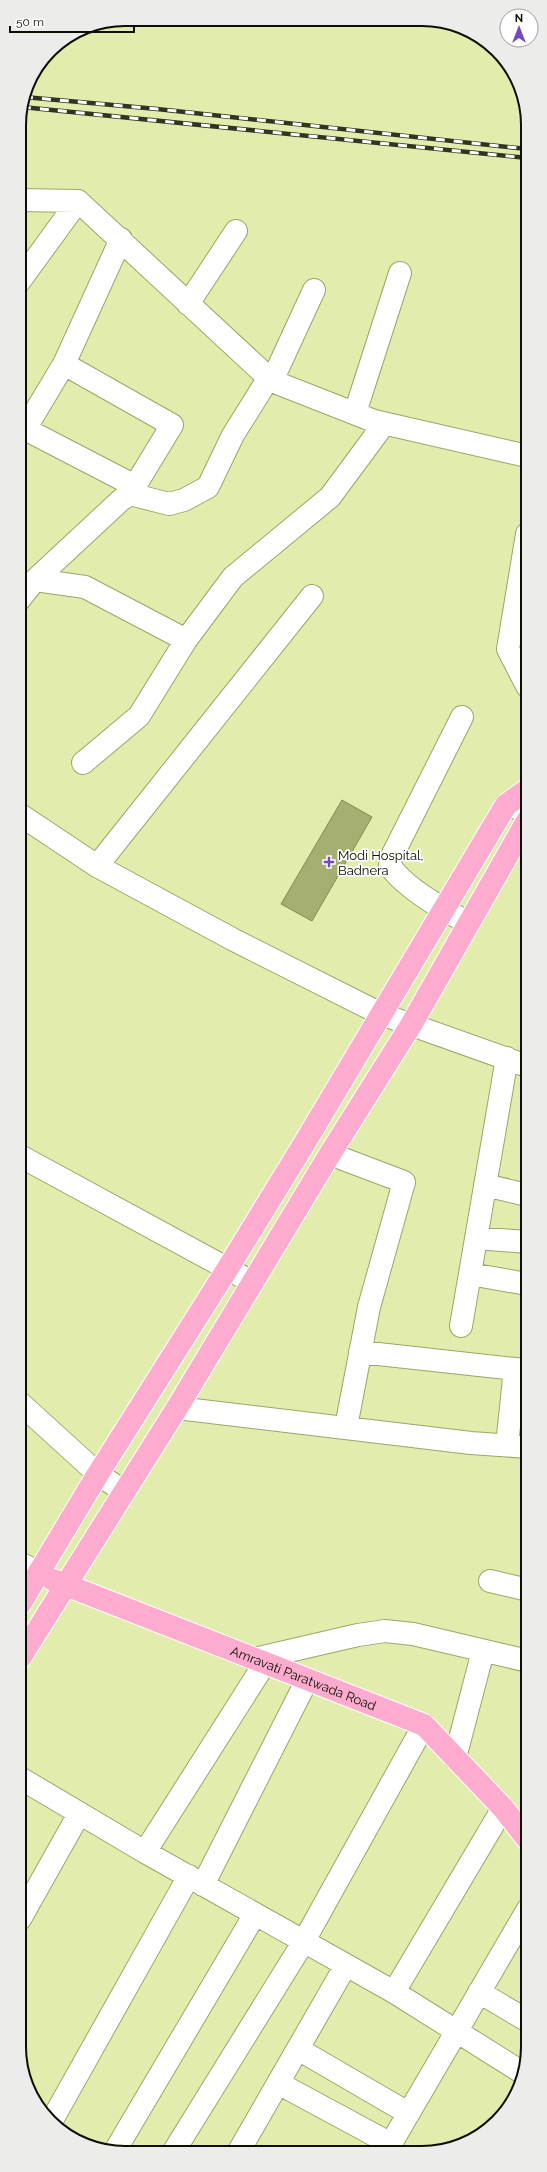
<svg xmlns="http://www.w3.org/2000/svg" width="547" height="2172" font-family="Raleway,sans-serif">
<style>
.building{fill:#a5af72;stroke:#838c50}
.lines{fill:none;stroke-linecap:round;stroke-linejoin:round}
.minor-casing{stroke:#9ca568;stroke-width:24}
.major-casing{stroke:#fff;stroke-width:24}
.minor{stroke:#fff;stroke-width:22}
.major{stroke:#fdabce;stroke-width:22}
.rail-casing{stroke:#31341e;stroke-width:4.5}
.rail{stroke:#fff;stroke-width:3;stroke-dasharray:9;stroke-linecap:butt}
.poi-dot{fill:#7348c1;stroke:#fff;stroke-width:1.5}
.labels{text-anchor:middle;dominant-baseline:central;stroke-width:3.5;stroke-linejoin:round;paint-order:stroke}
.poi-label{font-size:13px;fill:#0c0e00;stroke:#fff;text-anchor:start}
.street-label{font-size:13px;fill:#0c0e00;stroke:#fff}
.rim{fill:none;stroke:#0c0e00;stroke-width:2}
</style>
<rect width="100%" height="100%" fill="#e2edad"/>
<path class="building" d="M342,800L372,817L312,921L281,904Z"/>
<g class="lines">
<g class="minor-casing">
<path id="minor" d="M19,200L78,201
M121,239L64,364L25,429L135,486L130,494
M19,282L78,201L272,381L374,421L527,456
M188,304L236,231
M64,364L172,425L135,486
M272,381L314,290
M355,413L400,273
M527,534L508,649L527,686
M35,580L85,587L186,640L233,577L330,497L384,424
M19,600L35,580L121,500L130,494L169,504L184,500L208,487L233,435L268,379
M462,717L391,858L390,866C405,888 445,911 469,923
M83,763L139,716L186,640
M506,805L527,811
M19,814L97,866L234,940L381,1014L527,1066
M97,866L312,596
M330,1154L404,1182L369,1307L346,1427
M20,1156L252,1282
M485,1185L527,1195
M476,1238L527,1242
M470,1274L527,1284
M461,1326L507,1058
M360,1352L515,1369
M20,1403L98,1474L123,1491
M177,1408L471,1443L528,1447
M507,1445L515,1369L528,1370
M20,1563L39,1573
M490,1581L528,1590
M254,1659L358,1635L385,1631L413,1634L528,1661
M455,1758L483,1651
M20,1778L145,1852L394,1992L523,2073
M145,1852L265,1663
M203,1885L307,1680
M20,1919L79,1814
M394,1992L503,1808
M479,1992L528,2021
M298,2049L408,2113
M278,2083L391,2144
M51,2122L189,1876
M115,2151L255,1914
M174,2151L304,1941L424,1725
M239,2151L346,1965
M386,2152L528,1909"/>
</g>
<g class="major-casing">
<g id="major">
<path id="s1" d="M53,1580L424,1725L503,1808L528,1840"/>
<path d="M20,1604L98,1474L228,1268L304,1144L506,805L527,790"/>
<path d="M20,1658L177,1408L330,1154L411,1025L527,821"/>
</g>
</g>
<use href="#minor" class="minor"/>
<use href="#major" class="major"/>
<g class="rail-casing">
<path id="rail" d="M24,97L157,109L527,149
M22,107L527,158"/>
</g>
<use href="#rail" class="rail"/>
</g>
<path class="poi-dot" d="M327 856h4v4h4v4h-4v4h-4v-4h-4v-4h4z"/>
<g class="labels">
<g class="poi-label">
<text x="338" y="855">Modi Hospital,<tspan x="338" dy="15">Badnera</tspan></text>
</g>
<g class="street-label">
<text stroke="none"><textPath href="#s1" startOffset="269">Amravati Paratwada Road</textPath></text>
</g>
</g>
<path d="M0 0H547V2172H0ZM125 26H422A99 99 0 0 1 521 125V2047A99 99 0 0 1 422 2146H125A99 99 0 0 1 26 2047V125A99 99 0 0 1 125 26Z" fill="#ececeb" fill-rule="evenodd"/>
<path class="rim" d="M125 26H422A99 99 0 0 1 521 125V2047A99 99 0 0 1 422 2146H125A99 99 0 0 1 26 2047V125A99 99 0 0 1 125 26Z"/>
<g transform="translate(519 28)"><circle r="19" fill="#ffffff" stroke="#9e9f99"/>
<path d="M0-3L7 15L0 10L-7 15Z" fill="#7348c1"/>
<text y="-6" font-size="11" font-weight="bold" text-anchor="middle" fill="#0c0e00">N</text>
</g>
<path d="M10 26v6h124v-6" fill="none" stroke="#0c0e00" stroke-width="2"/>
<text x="16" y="26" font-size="12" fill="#0c0e00" stroke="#ffffff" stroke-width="3" paint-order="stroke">50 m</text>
</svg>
